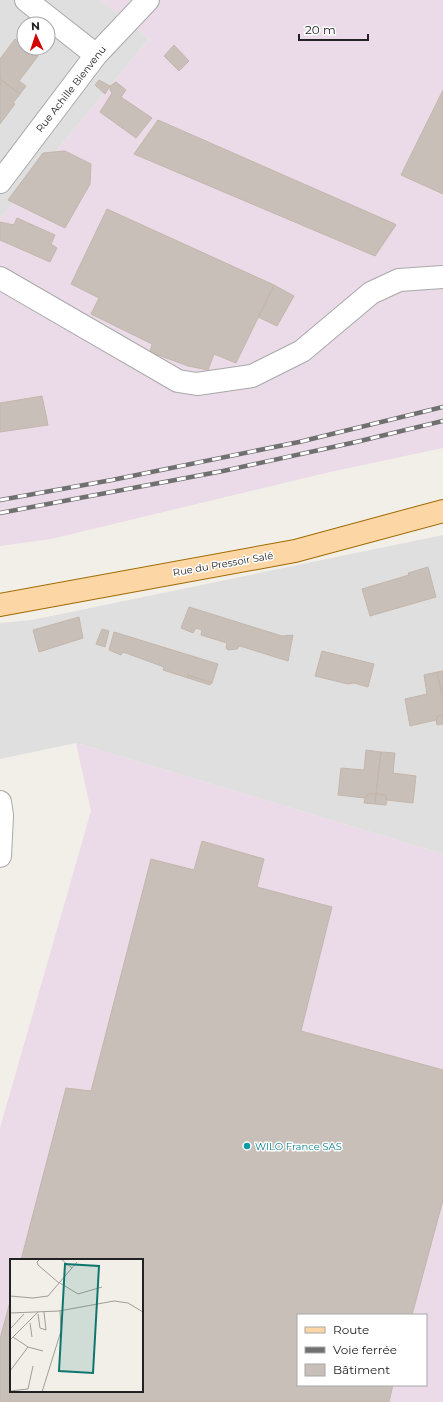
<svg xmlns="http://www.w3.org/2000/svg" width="443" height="1402" font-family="Montserrat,sans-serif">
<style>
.residential{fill:#e0dfdf;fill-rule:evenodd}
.industrial{fill:#ebdbe8;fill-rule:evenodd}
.building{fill:#c7bfb8;stroke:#c4b6ab}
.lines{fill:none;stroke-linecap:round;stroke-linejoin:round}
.minor-casing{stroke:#a9a9a9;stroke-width:24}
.major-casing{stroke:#a06b00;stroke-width:24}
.minor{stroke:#fff;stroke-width:22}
.major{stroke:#fcd6a4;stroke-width:22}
.rail-casing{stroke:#707070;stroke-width:4.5}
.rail{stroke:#fff;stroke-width:3;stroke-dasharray:9;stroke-linecap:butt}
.culture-dot{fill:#0f9aa8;stroke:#fff;stroke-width:1.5}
.labels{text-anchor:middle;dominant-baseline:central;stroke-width:3;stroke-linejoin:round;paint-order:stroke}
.street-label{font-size:10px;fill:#222;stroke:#fff}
.culture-label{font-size:10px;fill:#0d838f;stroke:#fff;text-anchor:start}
.inset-road{fill:none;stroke:#9f9d99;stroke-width:1}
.view{fill:#0f766e;fill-opacity:0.15;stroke:#0f766e;stroke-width:2}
.inset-edge{fill:none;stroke:#222;stroke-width:2}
</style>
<rect width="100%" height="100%" fill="#f2efe9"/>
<path class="residential" d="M0,0H101L149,39L0,219ZM24,24H48V48H24Z
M443,535V854L76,743L0,759V623L32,620Z"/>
<path class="industrial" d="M101,0H443V448L330,472L51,539L0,546V219L149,39Z
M76,743L443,854V1402H0V1128L91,811ZM11,1260H142V1391H11ZM298,1315H426V1385H298Z"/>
<path class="building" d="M15,39L24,46V48H27L38,56L19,81L26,86L20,94L0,79V59Z
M174,45L189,61L179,71L164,56Z
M0,79L20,94L13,103L15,104L0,124Z
M99,80L110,86L105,94L95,85Z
M116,82L126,90L121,97L152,118L136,138L100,112L112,93L110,90V86Z
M443,90V194L401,175Z
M158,120L395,224L396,225L375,256L134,154Z
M65,151L91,164L90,184L65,228L8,200L43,153Z
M107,209L274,285L236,363L214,354L208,370L188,366L150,352L152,344L91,314L99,298L71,284Z
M17,218L55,235L51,244L57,248L50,262L0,240V222L14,225Z
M274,285L294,296L277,326L258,317Z
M42,396L48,425L0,432V403Z
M428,567L436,597L370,616L362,589L409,575L408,573Z
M189,607L282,636L293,635L288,661L240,646L237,649L228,650L226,648L227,643L201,635L202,630L196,628L193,633L181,628Z
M79,617L83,638L39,652L33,630Z
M102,629L109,631L105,647L96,644Z
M114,632L218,664L212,683L188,675V678L163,670L164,667L123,652L121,655L109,650Z
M322,651L374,664L368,687L354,683L348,684L315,676Z
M443,671V699L437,672Z
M437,672L443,699V715L438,716L436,720L410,726L405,699L427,694L424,675Z
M188,675L212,683L210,685L188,678Z
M443,715V724L437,725L436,720L438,716Z
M366,750L381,752L376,794H368L365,798L338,795L341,768L364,770Z
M381,752L395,753L393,773L416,776L413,803L387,800L385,795L376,794Z
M368,794H376L375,804L364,803L365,798Z
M376,794L385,795L387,800L386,805L375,804Z
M202,841L264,859L257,887L332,907L301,1031L443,1070V1200L412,1315H298V1385H393L389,1402H0V1339L11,1298V1391H142V1260H21L66,1088L91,1091L151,859L194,870Z"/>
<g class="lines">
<g class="minor-casing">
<path id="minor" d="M26,0L96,55
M0,182L96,55L148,0
M0,278L178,381L197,384L252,376L302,351L371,293L399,280L443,277
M0,802L2,815L0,856"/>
</g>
<g class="major-casing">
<path id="major" d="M0,605L295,551L443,511"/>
</g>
<use href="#minor" class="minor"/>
<use href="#major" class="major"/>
<g class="rail-casing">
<path id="rail" d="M0,500L112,480L299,442L443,407
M0,513L223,471L356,442L443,421"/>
</g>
<use href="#rail" class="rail"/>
</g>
<circle class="culture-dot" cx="247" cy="1146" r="4"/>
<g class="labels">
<g class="street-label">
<text transform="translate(71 89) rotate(-52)">Rue Achille Bienvenu</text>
<text transform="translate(223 564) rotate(-10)">Rue du Pressoir Salé</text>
</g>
<g class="culture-label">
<text x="255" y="1146">WILO France SAS</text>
</g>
</g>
<g transform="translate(10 1259)">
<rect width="133" height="133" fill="#f2efe9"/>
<path class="inset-road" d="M30,0L27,3L28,6L49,24M51,0L62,9M50,24L68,35L92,28M0,37L23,39L38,37L67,3M0,54L49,52L104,42L118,44L133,53M28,55L30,69L36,71L34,53M20,64L22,78M0,70L14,55M3,78L18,88L33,92M0,81L28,53M0,112L18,88M0,132L18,130L23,107M32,133L51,72L50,51"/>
<path class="view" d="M55,5L89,7L83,114L49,112Z"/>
<rect width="133" height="133" class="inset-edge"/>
</g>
<rect x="297" y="1314" width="130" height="72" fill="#ffffff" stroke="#a7a7a7"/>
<rect x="305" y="1327" width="20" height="6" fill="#fcd6a4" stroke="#a7a7a7"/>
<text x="333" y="1334" font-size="12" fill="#222222">Route</text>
<rect x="305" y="1347" width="20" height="6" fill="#707070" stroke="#a7a7a7"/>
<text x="333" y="1354" font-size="12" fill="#222222">Voie ferrée</text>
<rect x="305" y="1364" width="20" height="12" fill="#c7bfb8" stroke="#a7a7a7"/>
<text x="333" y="1374" font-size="12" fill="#222222">Bâtiment</text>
<g transform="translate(36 36) rotate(357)"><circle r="19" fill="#ffffff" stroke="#a7a7a7"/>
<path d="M0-3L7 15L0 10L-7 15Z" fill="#d40000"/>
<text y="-6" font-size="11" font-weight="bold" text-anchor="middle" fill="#222222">N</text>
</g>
<path d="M299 34v6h69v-6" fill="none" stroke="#222222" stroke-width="2"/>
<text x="305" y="34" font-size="12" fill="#222222" stroke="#ffffff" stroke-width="3" paint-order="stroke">20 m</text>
</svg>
